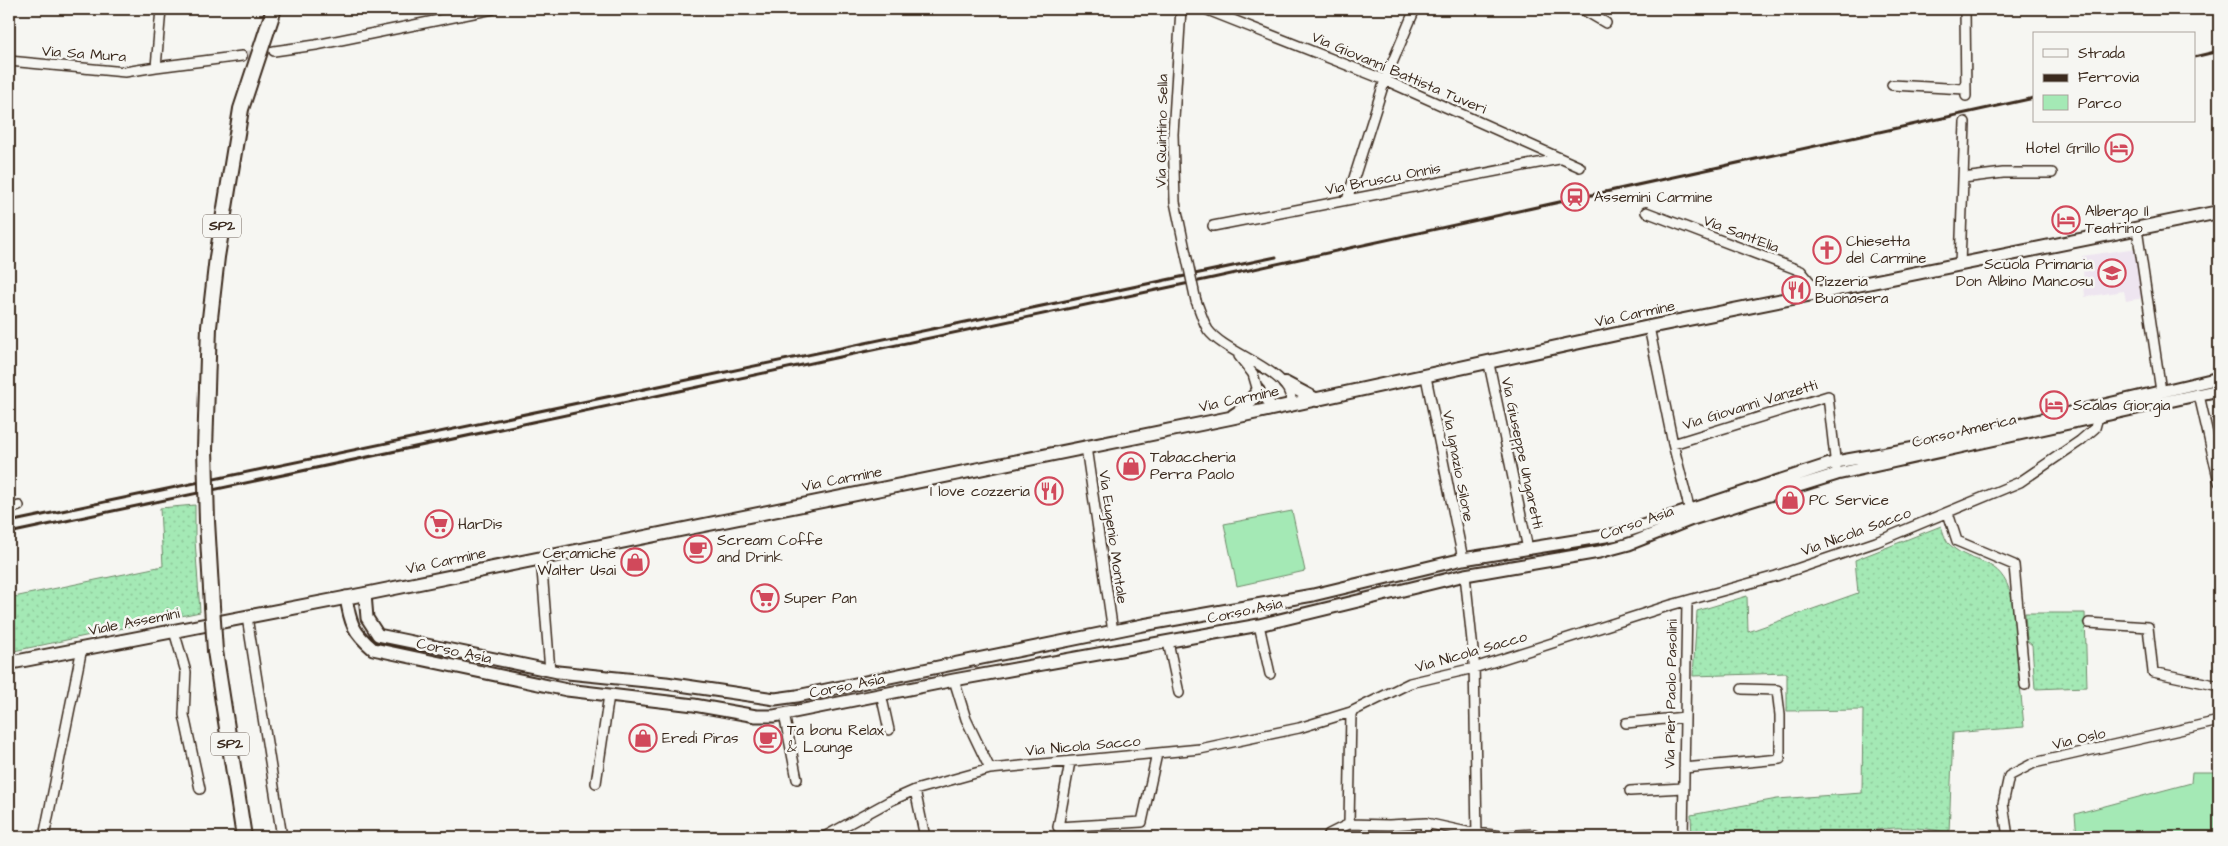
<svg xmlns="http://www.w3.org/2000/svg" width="2228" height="846" font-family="'Architects Daughter',sans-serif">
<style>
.built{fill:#eee5f0}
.grass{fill:url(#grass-dots);stroke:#708a6a}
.green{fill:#a4e9b5;stroke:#708a6a}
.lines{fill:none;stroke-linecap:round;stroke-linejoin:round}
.minor-tunnel{stroke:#d1cdc8;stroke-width:9;stroke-dasharray:9 4.5;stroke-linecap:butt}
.minor-casing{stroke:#3b2a1e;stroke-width:12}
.tertiary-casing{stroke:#3b2a1e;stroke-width:15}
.secondary-casing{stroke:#3b2a1e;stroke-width:16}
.primary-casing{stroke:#3b2a1e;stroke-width:18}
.minor{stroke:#f6f6f2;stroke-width:9}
.tertiary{stroke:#f6f6f2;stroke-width:11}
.secondary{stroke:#f6f6f2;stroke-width:12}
.primary{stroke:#f6f6f2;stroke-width:14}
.rail{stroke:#3b2a1e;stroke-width:3}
.minor-bridge-casing{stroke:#3b2a1e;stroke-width:12;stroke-linecap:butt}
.primary-bridge-casing{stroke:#3b2a1e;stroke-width:18;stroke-linecap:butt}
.minor-bridge{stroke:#f6f6f2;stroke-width:9}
.primary-bridge{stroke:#f6f6f2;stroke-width:14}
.labels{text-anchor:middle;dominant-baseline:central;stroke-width:5;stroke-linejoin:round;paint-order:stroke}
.shield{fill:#f6f6f2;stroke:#73675e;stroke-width:1}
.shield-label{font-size:14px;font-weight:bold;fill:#3b2a1e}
.street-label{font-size:15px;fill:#3b2a1e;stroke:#f6f6f2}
.poi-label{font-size:15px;fill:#3b2a1e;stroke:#f6f6f2;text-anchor:start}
</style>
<defs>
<pattern id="grass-dots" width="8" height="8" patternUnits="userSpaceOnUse" patternTransform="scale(1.25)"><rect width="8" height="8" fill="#a4e9b5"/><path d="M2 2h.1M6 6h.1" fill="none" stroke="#8ec89b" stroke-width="1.8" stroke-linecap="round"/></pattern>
</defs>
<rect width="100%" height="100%" fill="#f6f6f2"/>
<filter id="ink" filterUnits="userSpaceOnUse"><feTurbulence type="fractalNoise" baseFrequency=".02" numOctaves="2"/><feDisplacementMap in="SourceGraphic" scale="10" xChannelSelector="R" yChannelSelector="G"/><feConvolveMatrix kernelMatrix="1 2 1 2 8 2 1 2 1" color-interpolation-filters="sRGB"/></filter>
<g filter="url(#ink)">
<path class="built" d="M2137,248L2143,298L2126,301L2124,291L2085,297L2082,256Z"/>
<path class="grass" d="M195,505V540L200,612L9,652V598L163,566L160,508Z
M1941,526C1943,531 1945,540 1949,544C1974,568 2000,553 2012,598L2024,727L1953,733L1949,833C1921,826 1889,826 1861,833V837H1692L1691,815L1777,799L1862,793L1863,710L1787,711V673L1693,676L1697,611L1747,596L1748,632L1858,593L1855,560Z
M2025,613H2085L2087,687L2035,689L2032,645L2027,641Z"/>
<path class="green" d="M1292,511L1305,571L1237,586L1224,524Z
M2192,772H2217L2216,783L2219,784V837H2077L2075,814L2191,783Z"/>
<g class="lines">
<path class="minor-tunnel" d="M242,56L274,51"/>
<g class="minor-casing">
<path id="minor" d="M161,9L156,67L242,56
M1181,9L1173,134L1175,202L1186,254
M1205,9L1385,80L1580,167
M1582,9L1606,23
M1965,9L1966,96
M274,51L316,45L493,9
M9,61L125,72L156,67
M1892,85L1965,89
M1963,178L2003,173H2052
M1347,200L1385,80L1415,9
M1646,212L1801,271L1819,293
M1213,226L1559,159
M2137,229L2161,391
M1960,265L1965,122
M1196,301C1200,310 1203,322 1208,330C1226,355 1296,371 1291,405
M1649,327L1673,444L1691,515
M1239,356L1253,374L1258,391L1274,408
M1489,364L1528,549
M1426,377L1463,559
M2199,395L2219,482
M1673,444L1828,396L1836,467
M1086,447L1113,632
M9,509L19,506
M1948,513L1957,541L2014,565L2025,685
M541,557L550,671
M1465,575L1474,660L1477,837
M247,617L282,837
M2089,623L2148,627L2153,672L2219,686
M1259,625L1270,674
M174,631L186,672L184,715L200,789
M1168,642L1179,693
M954,680L966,719L990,769
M881,694L889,730
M784,714L797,779
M1626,723L1685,717
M1070,762L1058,827L1142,822L1157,754
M1684,768L1780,759V715L1777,690L1742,689
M596,783L609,695
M915,790L925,837
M1630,791L1683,788
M1349,824L1351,712
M44,837L82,648
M824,837L890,801L915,790L990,769L1200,749L1299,728L1351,712L1410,683L1474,668L1671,605L1776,576L1876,542L2020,482L2080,441L2095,428L2098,417L2097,413
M1329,837V834L1349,824L1389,825L1426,823L1467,832L1502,836L1534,834
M1425,837L1426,823
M1683,837L1687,601
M2008,837L2003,804L2009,776L2034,763L2219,721"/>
</g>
<g class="tertiary-casing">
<path id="tertiary" d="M365,594L367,618L378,635L558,672L666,683L775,699L797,696L1143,625L1313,595L1463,559L1618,534L1836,462L1938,444L2219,378
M346,597C350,623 353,632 373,649L567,690L694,705L756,716H774L954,680L1259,625L1465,575L1599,552L1629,544L1692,519L1837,474L2219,390"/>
</g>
<g class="secondary-casing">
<path id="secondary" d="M1285,383L1317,400
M1233,416L1245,408L1258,391
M9,663L365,594L1230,418L1649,327L2219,212"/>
</g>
<g class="primary-casing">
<path id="primary" d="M205,449L209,327L217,257L241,109L274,9
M207,521L212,606
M215,651L244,837"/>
</g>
<use href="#minor" class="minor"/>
<use href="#tertiary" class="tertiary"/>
<use href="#secondary" class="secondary"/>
<use href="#primary" class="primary"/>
<path class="rail" d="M2194,57L2219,51
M9,522L1276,257
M9,533L1213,278L2034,98"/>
<g class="minor-bridge-casing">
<path id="minor-bridge" d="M1186,254L1196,301"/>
</g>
<g class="primary-bridge-casing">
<path id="primary-bridge" d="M205,449L207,521
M212,606L215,651"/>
</g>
<use href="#minor-bridge" class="minor-bridge"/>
<use href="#primary-bridge" class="primary-bridge"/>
</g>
</g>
<defs>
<g id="hotel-ring" transform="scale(1.4375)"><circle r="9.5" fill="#f6f6f2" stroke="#d1495b" stroke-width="1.5"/><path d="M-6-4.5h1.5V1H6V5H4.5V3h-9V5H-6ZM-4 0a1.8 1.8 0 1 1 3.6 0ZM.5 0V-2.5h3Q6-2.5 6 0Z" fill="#d1495b"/></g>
<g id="station-ring" transform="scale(1.4375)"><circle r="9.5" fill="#f6f6f2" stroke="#d1495b" stroke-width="1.5"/><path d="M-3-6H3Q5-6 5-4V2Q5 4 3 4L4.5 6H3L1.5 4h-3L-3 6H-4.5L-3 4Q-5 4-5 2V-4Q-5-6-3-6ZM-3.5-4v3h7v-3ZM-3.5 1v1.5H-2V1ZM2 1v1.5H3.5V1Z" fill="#d1495b"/></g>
<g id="church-ring" transform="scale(1.4375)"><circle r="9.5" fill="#f6f6f2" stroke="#d1495b" stroke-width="1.5"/><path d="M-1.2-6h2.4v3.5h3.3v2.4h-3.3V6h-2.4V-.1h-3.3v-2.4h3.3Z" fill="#d1495b"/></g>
<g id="school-ring" transform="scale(1.4375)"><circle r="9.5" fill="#f6f6f2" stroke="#d1495b" stroke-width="1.5"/><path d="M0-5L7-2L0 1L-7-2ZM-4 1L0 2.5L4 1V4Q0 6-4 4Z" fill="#d1495b"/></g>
<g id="restaurant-ring" transform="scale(1.4375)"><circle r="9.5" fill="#f6f6f2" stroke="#d1495b" stroke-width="1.5"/><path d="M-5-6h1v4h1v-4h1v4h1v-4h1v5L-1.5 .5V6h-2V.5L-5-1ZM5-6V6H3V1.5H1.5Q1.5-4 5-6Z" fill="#d1495b"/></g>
<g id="shop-ring" transform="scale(1.4375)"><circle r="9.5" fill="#f6f6f2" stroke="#d1495b" stroke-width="1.5"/><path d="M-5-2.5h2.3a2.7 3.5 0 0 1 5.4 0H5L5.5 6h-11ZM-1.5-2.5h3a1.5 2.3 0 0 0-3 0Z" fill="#d1495b"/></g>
<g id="supermarket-ring" transform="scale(1.4375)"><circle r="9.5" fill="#f6f6f2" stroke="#d1495b" stroke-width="1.5"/><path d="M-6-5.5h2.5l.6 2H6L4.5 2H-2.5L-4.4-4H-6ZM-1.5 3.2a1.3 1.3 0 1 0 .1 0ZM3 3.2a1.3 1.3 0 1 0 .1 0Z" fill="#d1495b"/></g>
<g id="cafe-ring" transform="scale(1.4375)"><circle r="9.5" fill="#f6f6f2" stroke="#d1495b" stroke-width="1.5"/><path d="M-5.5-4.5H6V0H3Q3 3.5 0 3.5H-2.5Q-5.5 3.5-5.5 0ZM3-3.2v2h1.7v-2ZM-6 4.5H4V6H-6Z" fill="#d1495b"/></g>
</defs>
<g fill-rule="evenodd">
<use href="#hotel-ring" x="2119" y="148"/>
<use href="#station-ring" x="1575" y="197"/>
<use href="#hotel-ring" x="2066" y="220"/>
<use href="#church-ring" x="1827" y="250"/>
<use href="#school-ring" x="2112" y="273"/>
<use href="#restaurant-ring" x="1796" y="290"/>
<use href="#hotel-ring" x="2054" y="405"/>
<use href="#shop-ring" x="1131" y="466"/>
<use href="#restaurant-ring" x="1049" y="491"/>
<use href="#shop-ring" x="1790" y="500"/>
<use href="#supermarket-ring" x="439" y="524"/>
<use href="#cafe-ring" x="698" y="549"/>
<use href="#shop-ring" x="635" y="562"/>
<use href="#supermarket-ring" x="765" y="598"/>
<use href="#shop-ring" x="643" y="738"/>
<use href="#cafe-ring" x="768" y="739"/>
</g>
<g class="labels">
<g class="shield">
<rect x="203" y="214.5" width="38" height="23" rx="4"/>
<rect x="211" y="732.5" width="38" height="23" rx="4"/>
</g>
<g class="shield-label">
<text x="222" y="226">SP2</text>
<text x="230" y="744">SP2</text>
</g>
<g class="street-label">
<text transform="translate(84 54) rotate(4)">Via Sa Mura</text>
<text transform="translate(1399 73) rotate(23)">Via Giovanni Battista Tuveri</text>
<text transform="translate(1162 131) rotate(-89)">Via Quintino Sella</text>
<text transform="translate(1383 179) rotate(-11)">Via Bruscu Onnis</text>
<text transform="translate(1741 234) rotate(21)">Via Sant'Elia</text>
<text transform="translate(1635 314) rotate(-12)">Via Carmine</text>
<text transform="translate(1239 399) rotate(-12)">Via Carmine</text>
<text transform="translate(1750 405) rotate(-17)">Via Giovanni Vanzetti</text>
<text transform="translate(1964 431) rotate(-13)">Corso America</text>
<text transform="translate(1522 453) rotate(78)">Via Giuseppe Ungaretti</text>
<text transform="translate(1458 466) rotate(79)">Via Ignazio Silone</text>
<text transform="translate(842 479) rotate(-11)">Via Carmine</text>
<text transform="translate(1637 523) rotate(-19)">Corso Asia</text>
<text transform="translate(1856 532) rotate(-20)">Via Nicola Sacco</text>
<text transform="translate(1113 537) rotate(82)">Via Eugenio Montale</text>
<text transform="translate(446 561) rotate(-12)">Via Carmine</text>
<text transform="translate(1245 611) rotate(-12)">Corso Asia</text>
<text transform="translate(134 622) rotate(-11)">Viale Assemini</text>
<text transform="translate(454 651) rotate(12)">Corso Asia</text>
<text transform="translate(1471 652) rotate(-16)">Via Nicola Sacco</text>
<text transform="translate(847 686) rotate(-11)">Corso Asia</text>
<text transform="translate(1671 694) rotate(-89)">Via Pier Paolo Pasolini</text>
<text transform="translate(2079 739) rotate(-13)">Via Oslo</text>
<text transform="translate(1083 746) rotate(-5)">Via Nicola Sacco</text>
</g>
<g class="poi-label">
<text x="2100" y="148" text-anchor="end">Hotel Grillo</text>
<text x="1594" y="197">Assemini Carmine</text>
<text x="2085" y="211">Albergo Il<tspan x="2085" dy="17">Teatrino</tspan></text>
<text x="1846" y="241">Chiesetta<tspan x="1846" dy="17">del Carmine</tspan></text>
<text x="2093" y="264" text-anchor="end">Scuola Primaria<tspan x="2093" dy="17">Don Albino Mancosu</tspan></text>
<text x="1815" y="281">Pizzeria<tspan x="1815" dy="17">Buonasera</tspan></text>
<text x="2073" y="405">Scalas Giorgia</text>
<text x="1150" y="457">Tabaccheria<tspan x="1150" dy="17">Perra Paolo</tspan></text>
<text x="1030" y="491" text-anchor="end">I love cozzeria</text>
<text x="1809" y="500">PC Service</text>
<text x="458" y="524">HarDis</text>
<text x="717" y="540">Scream Coffe<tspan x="717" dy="17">and Drink</tspan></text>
<text x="616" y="553" text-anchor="end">Ceramiche<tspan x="616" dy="17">Walter Usai</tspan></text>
<text x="784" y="598">Super Pan</text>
<text x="787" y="730">Ta bonu Relax<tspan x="787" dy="17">&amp; Lounge</tspan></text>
<text x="662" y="738">Eredi Piras</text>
</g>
</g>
<rect width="2228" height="846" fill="none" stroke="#f6f6f2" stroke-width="30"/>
<rect x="15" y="15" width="2198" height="816" fill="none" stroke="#3b2a1e" stroke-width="2" filter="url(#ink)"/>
<rect x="2033" y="32" width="162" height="90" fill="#f6f6f2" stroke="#aba49d"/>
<rect x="2043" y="49" width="25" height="8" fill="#f6f6f2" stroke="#aba49d"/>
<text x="2078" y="58" font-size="15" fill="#3b2a1e">Strada</text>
<rect x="2043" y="74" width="25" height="8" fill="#3b2a1e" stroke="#aba49d"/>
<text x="2078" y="82" font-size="15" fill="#3b2a1e">Ferrovia</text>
<rect x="2043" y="95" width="25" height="15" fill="#a4e9b5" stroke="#aba49d"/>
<text x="2078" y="108" font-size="15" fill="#3b2a1e">Parco</text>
</svg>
